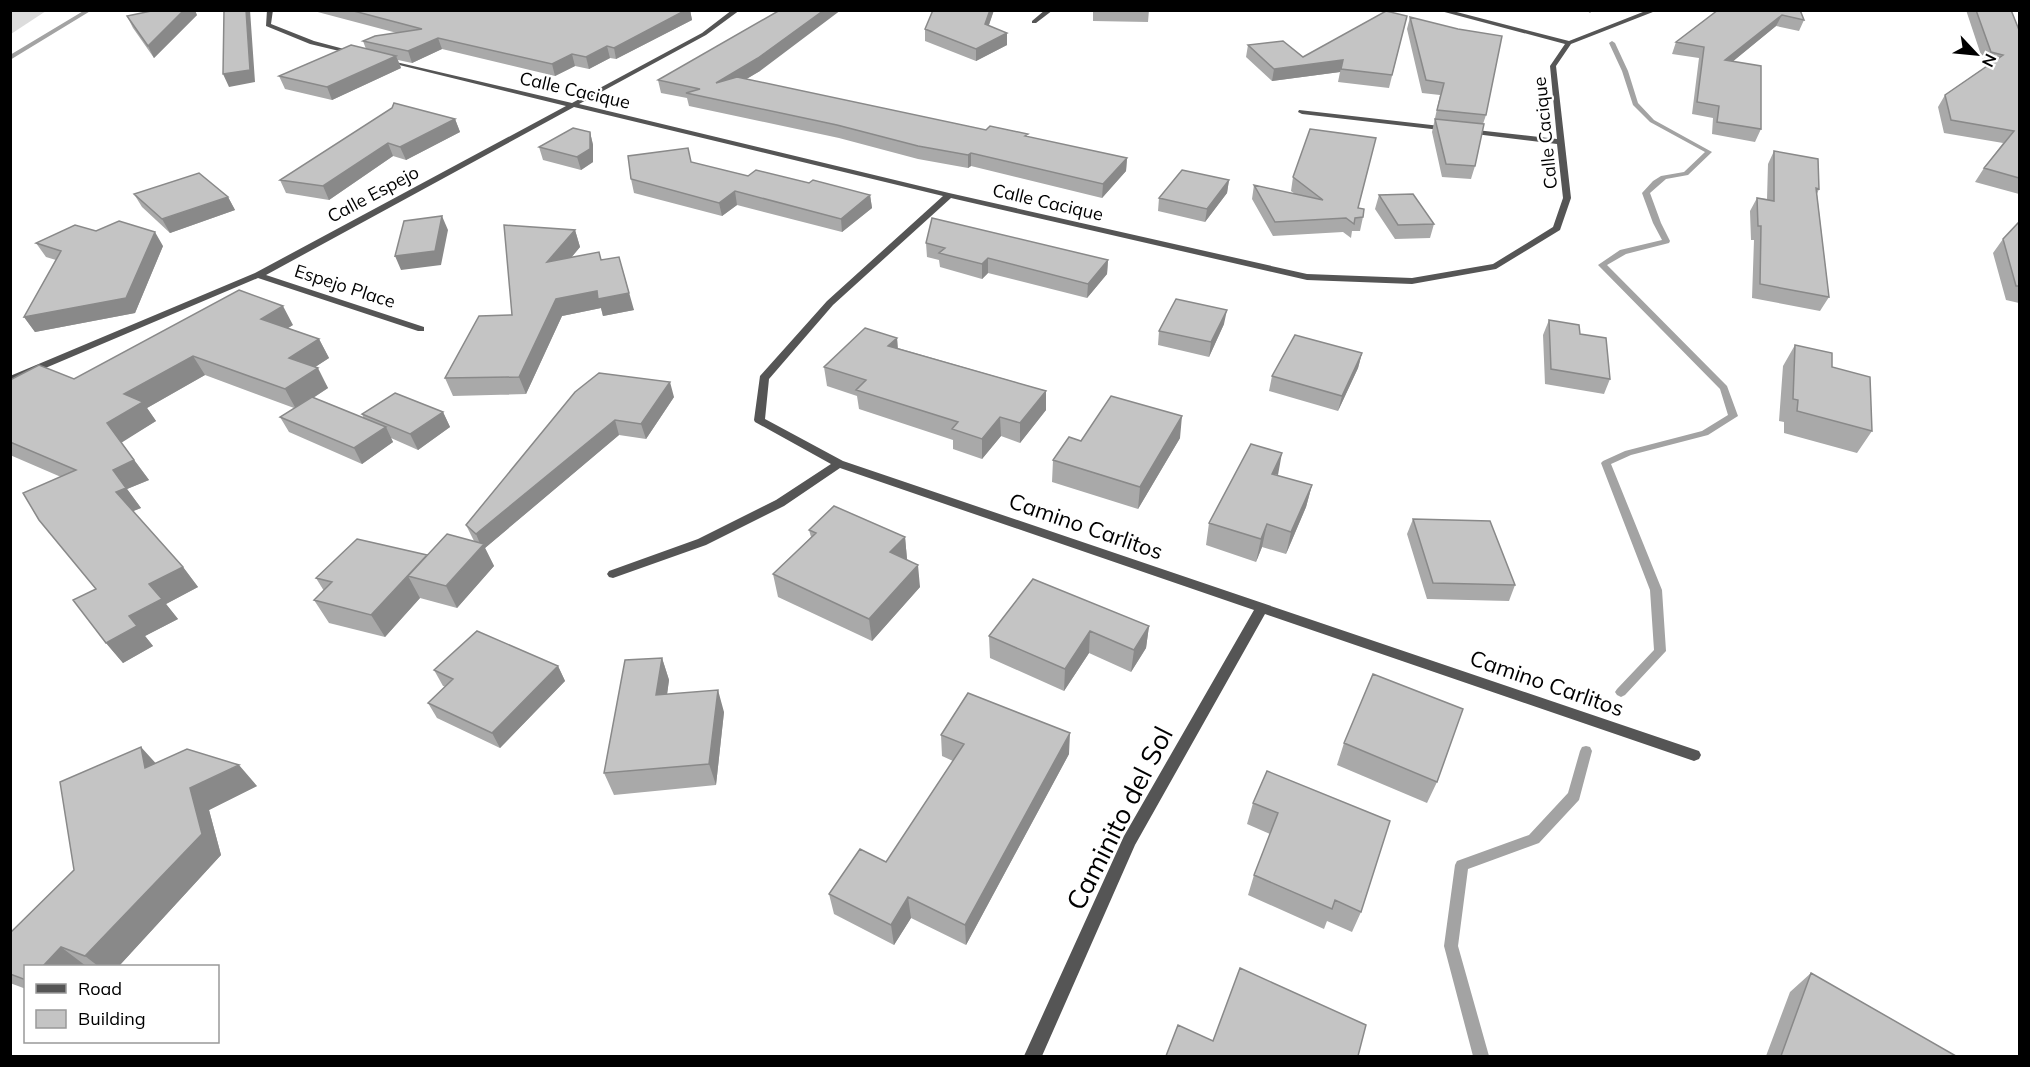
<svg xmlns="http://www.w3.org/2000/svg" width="2030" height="1067" font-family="Mulish,sans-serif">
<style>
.green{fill:#dcdcdc}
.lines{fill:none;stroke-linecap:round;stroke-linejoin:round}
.stream{fill:#a3a3a3;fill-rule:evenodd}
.street{fill:#555;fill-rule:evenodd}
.wall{fill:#a9a9a9}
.shaded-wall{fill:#898989}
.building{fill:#c4c4c4;stroke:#898989;stroke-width:1.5}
.labels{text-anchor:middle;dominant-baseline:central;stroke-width:4.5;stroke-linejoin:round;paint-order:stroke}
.far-street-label{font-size:18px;fill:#000;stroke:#fff}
.street-label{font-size:22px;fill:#000;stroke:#fff}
.near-street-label{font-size:27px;fill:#000;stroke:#fff}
</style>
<rect width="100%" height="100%" fill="#fff"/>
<path class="green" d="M11,10H46V11L11,34Z"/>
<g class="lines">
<path class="stream" d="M85,10H92L10,60V55Z
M1593,10L1590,13L1587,11V10Z
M1612,41L1615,43L1628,71L1638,103L1654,120L1712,152L1688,175L1666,179L1650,193L1661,223L1670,241L1669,243L1626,254L1607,265L1727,386L1738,416L1708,435L1631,455L1611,464L1662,590L1666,651L1625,695L1621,697L1617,695L1615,692L1617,689L1654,650L1650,590L1601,463L1603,461L1625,451L1702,431L1728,415L1720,389L1598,265L1620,250L1662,240L1653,223L1642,193L1653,181L1661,176L1684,172L1705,152L1650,122L1633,105L1622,71L1609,43Z
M1586,746L1590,747L1592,751L1579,800L1539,843L1468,869L1458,946L1489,1056H1473L1444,946L1455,865L1457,861L1529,835L1568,793L1580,751L1582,747Z"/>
<path class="street" d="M267,10H273L271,24L314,41L359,53L356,55L310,44L266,26Z
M732,10H740L706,35L579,104L949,193L1307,274L1412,278L1493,264L1553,227L1563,198L1557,144L1467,133L1463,131L1467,129L1557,139L1550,66L1565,44L1437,10H1449L1569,41L1648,10H1658L1571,44L1556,66L1571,198L1560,230L1496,269L1412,284L1307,280L951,198L833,305L769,379L765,419L843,461L1699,751L1701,755L1699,759L1694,761L1265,614L1135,845L1042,1056H1024L1124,836L1254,610L840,468L784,506L706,545L613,578L609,577L607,574L609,571L698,539L776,500L831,464L755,422L754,420L760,376L827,301L943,196L574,107L266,275L424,327V331H418L258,278L10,383V376L255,273L566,106L383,61V59L572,103L702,33Z
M1045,10H1053L1036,23H1032V21Z
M1299,110L1449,127L1453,129L1449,131L1302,114L1298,112Z"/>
</g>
<path class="wall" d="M310,10H690L692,20L616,59L610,58L589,69L575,66L555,76L442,49L412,63L398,60L401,68L332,100L285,89L279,76L366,49L363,41L397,33Z
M994,10L989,25L1007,45L976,61L925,41V29Z
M1093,10H1149L1148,22L1093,21Z
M1718,10H1800L1804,20L1799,31L1776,26L1733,61L1761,129L1755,142L1712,134L1713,118L1692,114L1699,58L1672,54L1676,42Z
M1966,10H2011L2019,30V194L1975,182L1984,168L2003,143L1944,133L1938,107L1945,95L1988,65L1984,64Z
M197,15L154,58L133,28L127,16Z
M1407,16L1389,88L1338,82L1340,72L1272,81L1246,57L1248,45L1303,57Z
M1410,17L1486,115L1483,124L1475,166L1471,179L1442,177L1432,132L1440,95L1422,93L1407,29Z
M760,71L746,79L986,130L1028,137L1127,158L1126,171L1102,198L971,166L968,168L918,159L839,138L689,106L687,98L661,93L658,80Z
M455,119L460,132L406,160L393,156L329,200L286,193L280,180Z
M590,132L593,145V162L581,170L543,160L539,147Z
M1774,151L1819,189L1817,194L1829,297L1820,311L1752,298L1754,240H1751L1750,211L1757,198L1767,199L1768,164Z
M691,162L748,176L809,183L870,195L872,208L842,232L737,205L722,216L634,193L631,179Z
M1293,177L1358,208L1363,217L1360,231H1352L1351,238L1343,232L1273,236L1252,199L1254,185L1295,194L1291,191Z
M1229,180L1227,193L1205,222L1158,211L1159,198Z
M134,194L228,197L235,210L170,233L142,207Z
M1379,195L1434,224L1430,238L1395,239L1375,209Z
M2019,222V303L2006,300L1993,253L2003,239Z
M575,230L580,247L571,258L599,252L601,260L634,310L603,316L601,308L562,316L526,394L453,396L445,378L512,315Z
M96,231L163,246L135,313L35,332L24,317L56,260L46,257L36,243Z
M926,243L1108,260L1107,274L1087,298L988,273L982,279L940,267L939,260L927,257Z
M1549,320L1580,334L1610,379L1604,394L1545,384L1543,335Z
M1224,324L1209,357L1158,345L1159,331Z
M293,325L288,328L319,339L329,358L315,367L328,388L313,398L364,419L362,414L443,412L450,427L418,450L391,438L393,442L362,464L289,432L280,417L294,408L205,375L147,408L156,421L121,442L149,480L127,489L141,508L133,511L183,567L198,587L166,604L178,619L145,636L153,646L123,663L106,643L96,589L61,477L10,455V380L74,379Z
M897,338L898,348L1046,391V410L1020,443L1001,436L982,459L953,449V440L859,409L857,396L827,386L824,367Z
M1795,345L1832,367L1872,431L1857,453L1784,433V422L1779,421L1783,366Z
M1362,353L1358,368L1338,411L1269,391L1272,376Z
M575,392L674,397L646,439L619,435L485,548L494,566L457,608L420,598L385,637L329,623L314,600L324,591L316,578L427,556L474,541L466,525Z
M1180,438L1138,509L1052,482L1053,460L1081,441Z
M1312,485L1306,507L1286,554L1262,547L1256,562L1206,545L1209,523Z
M1413,519L1515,585L1509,601L1427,599L1407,534Z
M809,530L905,537L907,559L920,587L872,641L778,597L773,574L811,537Z
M1149,626L1146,648L1131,672L1089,653L1064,691L990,658L989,636Z
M662,658L669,680L667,694L724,712L716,785L614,795L604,773Z
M558,666L565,681L500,748L437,718L428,703L446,687L443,686L434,670Z
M941,735L1069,754L966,945L911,918L894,945L834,914L829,894L886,862L953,761L942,756Z
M1344,743L1437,782L1427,803L1337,765Z
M156,763L257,786L209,810L221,855L119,966H26V989L10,983V933L74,870Z
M1267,771L1361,912L1352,932L1327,921L1324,929L1248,895L1254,875L1270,834L1247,824L1253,803Z
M1811,973L1956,1056H1766L1790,992Z"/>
<path class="shaded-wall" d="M184,10H195L197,15L154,58L148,46Z
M246,10H250L255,82L229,87L223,74Z
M686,10H690L692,20L616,59L614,48Z
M824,10H841L760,71L718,96L716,83Z
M990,10H994L985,36V24Z
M1782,15L1776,26L1720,72L1725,60Z
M1007,33V45L976,61V49Z
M438,38L442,49L412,63L408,51Z
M607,46L610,58L589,69L586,57Z
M572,54L575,66L555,76L552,64Z
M396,56L401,68L332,100L327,87Z
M1343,60L1340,72L1272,81L1274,69Z
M455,119L460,132L406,160L400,147Z
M590,132L593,145V162L581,170L577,157Z
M388,143L393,156L329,200L323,186Z
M971,153V166L968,168V155Z
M1127,158L1126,171L1102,198L1103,184Z
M1229,180L1227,193L1205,222L1207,209Z
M735,191L737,205L722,216L719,203Z
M870,195L872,208L842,232L841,219Z
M228,197L235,210L170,233L162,219Z
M442,216L448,230L441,265L401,270L395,256Z
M575,230L580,247L553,279L547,262Z
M155,232L163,246L135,313L35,332L24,317Z
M619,257L634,310L603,316L601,308L562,316L526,394L519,377L556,299Z
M988,258V273L982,279V264Z
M1108,260L1107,274L1087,298L1088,284Z
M283,306L293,325L271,338L261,319Z
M1227,310L1224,324L1209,357L1211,342Z
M897,338L898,357L888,346Z
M319,339L329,358L300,377L289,358Z
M1362,353L1358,368L1338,411L1342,396Z
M193,356L205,375L147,408L156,421L121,443L107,423L124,394Z
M318,368L328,388L296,409L285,389Z
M670,382L674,397L646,439L641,424Z
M1046,391V410L1020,443V423Z
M443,412L450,427L418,450L410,434Z
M1182,416L1180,438L1138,509L1140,487Z
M1000,417L1001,436L982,459V439Z
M615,420L619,435L485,548L494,566L457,608L446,586L481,546L476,534Z
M386,427L393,442L362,464L354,448Z
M1282,453L1278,475L1272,474Z
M134,460L149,480L127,489L141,508L131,512L116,492L113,470Z
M1312,485L1306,507L1286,554L1291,532Z
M1267,524L1262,547L1256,562L1261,539Z
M905,537L907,559L893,574L890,552Z
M427,555L408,576L420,598L385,637L371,615Z
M918,565L920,587L872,641L869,619Z
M183,567L198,587L166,604L178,619L145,636L153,646L123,663L106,643L129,616L149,584Z
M1149,626L1146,648L1131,672L1134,650Z
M1090,631L1089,653L1064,691L1065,669Z
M662,658L669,680L664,717L656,695Z
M558,666L565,681L500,748L492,733Z
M718,690L724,712L716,785L709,764Z
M1070,733L1069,754L966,945L965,925Z
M141,747L161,769L145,768Z
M239,765L257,786L209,810L221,855L119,966H98L85,956L190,788Z
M908,897L911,918L894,945L891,925Z
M61,947L86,966H43Z"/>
<path class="building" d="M156,10H184L148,46L127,16Z
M224,10H246L250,70L223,74Z
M350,10H686L614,48L607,46L586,57L572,54L552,64L438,38L408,51L363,41L375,36L422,29Z
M780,10H824L758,58L716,83L737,77L986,130L990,126L1028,134L1025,136L1127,158L1103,184L971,153L968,155L918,146L837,125L686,93L700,89L658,80Z
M933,10H990L985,24L1007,33L976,49L925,29Z
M1718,10H1800L1804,20L1782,15L1725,60L1761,66V129L1717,122L1719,106L1697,102L1704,47L1676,42Z
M1976,10H2011L2019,30V178L1984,168L2014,131L1951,120L1945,95L2003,55L1991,52Z
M1386,11L1407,16L1392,75L1341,69L1343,60L1274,69L1248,45L1283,41L1303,57Z
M1410,17L1458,29L1502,36L1486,115L1437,110L1444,83L1426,80Z
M351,45L396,56L327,87L279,76Z
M394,103L455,119L400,147L388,143L323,186L280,180L392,108Z
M1435,119L1484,124L1475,166L1446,164Z
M573,128L590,132V149L577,157L539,147Z
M1310,129L1376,138L1358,208L1364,209L1363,217L1355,218L1354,224L1346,218L1275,222L1254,185L1323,200L1293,177Z
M688,148L691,162L748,176L756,170L809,183L813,180L870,195L841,219L735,191L719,203L631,179L628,156Z
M1774,151L1818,159L1819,189L1816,188L1829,297L1760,284L1761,226H1758L1757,198L1774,201Z
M1182,170L1229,180L1207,209L1159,198Z
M199,173L228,197L162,219L134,194Z
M1413,194L1434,224L1398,225L1379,195Z
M442,216L435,251L395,256L404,221Z
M932,218L1108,260L1088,284L988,258L982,264L939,253L945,248L926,243Z
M119,221L155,232L126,298L24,317L61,251L36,243L75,225L96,231Z
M2019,222V286H2016L2003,239Z
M504,225L575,230L547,262L599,252L601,260L619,257L629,293L598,299L597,291L556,299L519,377L445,378L479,316L512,315Z
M239,290L283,306L261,319L319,339L289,358L318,368L285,389L193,356L124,394L143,402L107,423L134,460L113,470L126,488L116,492L183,567L149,584L162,599L129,616L137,626L106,643L73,600L96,589L39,520L23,493L76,470L10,442V380L39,365L74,379Z
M1176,299L1227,310L1211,342L1159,331Z
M1549,320L1579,325L1580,334L1606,338L1610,379L1551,369Z
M865,328L897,338L888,346L1046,391L1020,423L1000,417L982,439L952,429L958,422L856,390L866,380L824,367Z
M1295,335L1362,353L1342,396L1272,376Z
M1795,345L1832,353V367L1870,377L1872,431L1797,411L1798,400L1793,399Z
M599,373L670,382L641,424L615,420L476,534L466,525L575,392Z
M395,393L443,412L410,434L362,414Z
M1111,396L1182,416L1140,487L1053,460L1069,437L1081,441Z
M312,397L386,427L354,448L280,417Z
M1251,444L1282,453L1272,474L1312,485L1291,532L1267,524L1261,539L1209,523Z
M834,506L905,537L890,552L918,565L869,619L773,574L816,533L809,530Z
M1413,519L1490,521L1515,585L1433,583Z
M447,534L484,544L446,586L408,576Z
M357,539L427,555L371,615L314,600L332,582L316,578Z
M1033,579L1149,626L1134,650L1090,631L1065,669L989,636Z
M477,631L558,666L492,733L428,703L453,679L434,670Z
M662,658L656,695L718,690L709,764L604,773L625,660Z
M1373,674L1463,709L1437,782L1344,743Z
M968,693L1070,733L965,925L908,897L891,925L829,894L860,849L886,862L964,744L941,735Z
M141,747L145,768L187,749L239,765L190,788L202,834L85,956L61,947L43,966H26V980L10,974V933L74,870L60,782Z
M1267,771L1390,821L1361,912L1335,900L1332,909L1254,875L1278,813L1253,803Z
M1240,968L1366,1025L1358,1056H1166L1178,1025L1213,1041Z
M1811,973L1956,1056H1781Z"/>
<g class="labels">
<g class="far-street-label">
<text transform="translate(575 90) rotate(13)">Calle Cacique</text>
<text transform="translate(1545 133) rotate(-96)">Calle Cacique</text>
<text transform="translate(373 194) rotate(-28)">Calle Espejo</text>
<text transform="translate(1048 202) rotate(13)">Calle Cacique</text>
<text transform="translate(345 286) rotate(18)">Espejo Place</text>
</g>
<g class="street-label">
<text transform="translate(1086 526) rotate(19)">Camino Carlitos</text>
<text transform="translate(1547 683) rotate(19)">Camino Carlitos</text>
</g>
<g class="near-street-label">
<text transform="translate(1119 818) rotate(-63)">Caminito del Sol</text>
</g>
</g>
<rect width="2030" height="1067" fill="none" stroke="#000000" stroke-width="24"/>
<rect x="24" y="965" width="195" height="78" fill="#ffffff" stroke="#999999" stroke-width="1.5"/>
<rect x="36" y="984" width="30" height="9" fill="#555555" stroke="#999999" stroke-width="1.5"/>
<text x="78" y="995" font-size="18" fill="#000000">Road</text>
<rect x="36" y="1010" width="30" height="18" fill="#c4c4c4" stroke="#999999" stroke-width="1.5"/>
<text x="78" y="1025" font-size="18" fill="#000000">Building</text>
<g transform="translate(1976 54) rotate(116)" stroke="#ffffff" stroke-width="4.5" paint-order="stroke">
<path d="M0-4.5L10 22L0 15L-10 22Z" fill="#000000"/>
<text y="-9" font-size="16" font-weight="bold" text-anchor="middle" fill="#000000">N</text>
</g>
</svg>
